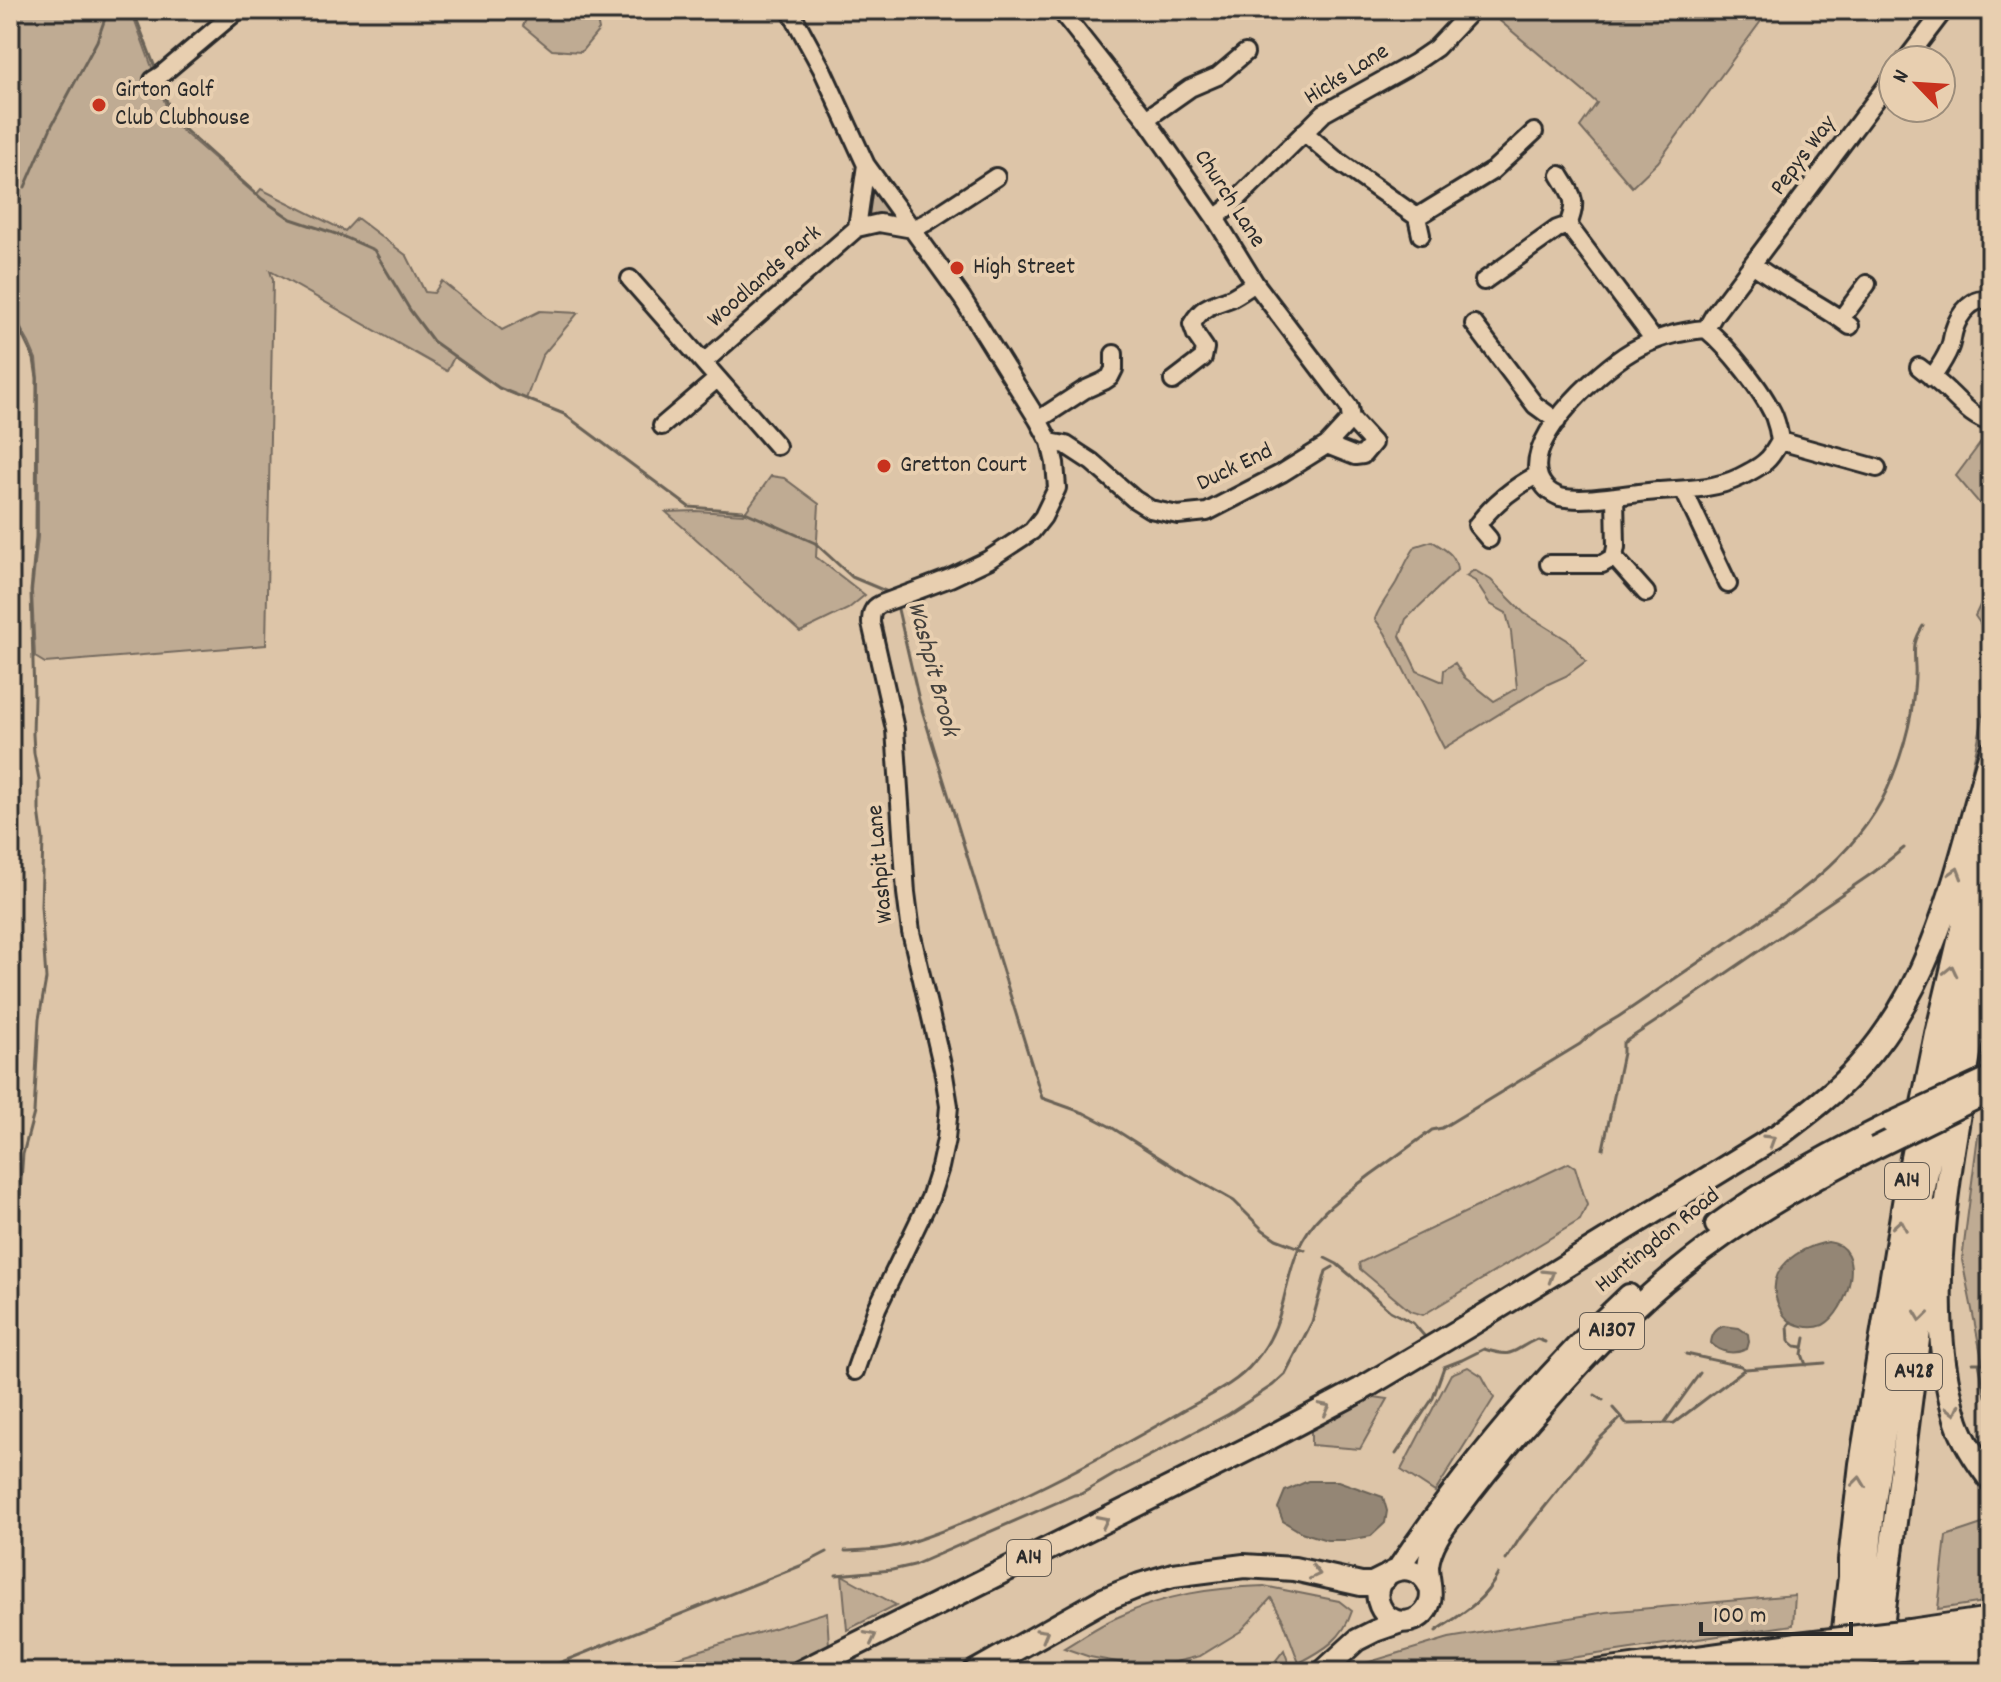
<svg xmlns="http://www.w3.org/2000/svg" width="2001" height="1682" font-family="Dekko,sans-serif">
<style>
.green{fill:#bfab93;stroke:#756b5f;stroke-width:2}
.water{fill:#948675;stroke:#6a6257;stroke-width:2}
.lines{fill:none;stroke-linecap:round;stroke-linejoin:round}
.stream{stroke:#6a6257;stroke-width:3}
.minor-casing{stroke:#2b2b2b;stroke-width:22}
.major-casing{stroke:#2b2b2b;stroke-width:26}
.highway-casing{stroke:#2b2b2b;stroke-width:28}
.minor{stroke:#e8cfb0;stroke-width:16}
.major{stroke:#e8cfb0;stroke-width:20}
.highway{stroke:#e8cfb0;stroke-width:22}
.major-bridge-casing{stroke:#2b2b2b;stroke-width:26;stroke-linecap:butt}
.highway-bridge-casing{stroke:#2b2b2b;stroke-width:28;stroke-linecap:butt}
.major-bridge{stroke:#e8cfb0;stroke-width:20}
.highway-bridge{stroke:#e8cfb0;stroke-width:22}
.oneway{stroke:#8a7d6e}
.poi-dot{fill:#c8321e;stroke:#e8cfb0;stroke-width:3}
.labels{text-anchor:middle;dominant-baseline:central;stroke-width:8;stroke-linejoin:round;paint-order:stroke}
.shield{fill:#e8cfb0;stroke:#645c53;stroke-width:2}
.shield-label{font-size:22px;font-weight:bold;fill:#2b2b2b}
.street-label{font-size:24px;fill:#2b2b2b;stroke:#e8cfb0}
.poi-label{font-size:24px;fill:#2b2b2b;stroke:#e8cfb0;text-anchor:start}
.water-label{font-size:26px;font-style:italic;fill:#45423e;stroke:#e8cfb0}
</style>
<rect width="100%" height="100%" fill="#ddc5a8"/>
<filter id="ink" filterUnits="userSpaceOnUse"><feTurbulence type="fractalNoise" baseFrequency=".0125" numOctaves="2"/><feDisplacementMap in="SourceGraphic" scale="16" xChannelSelector="R" yChannelSelector="G"/><feConvolveMatrix kernelMatrix="1 2 1 2 8 2 1 2 1" color-interpolation-filters="sRGB"/></filter>
<g filter="url(#ink)">
<path class="green" d="M10,10H131L172,122L256,195L261,189L345,231L357,218L407,256L425,292L434,293L442,281L502,330L540,311L578,313L542,356L526,399L499,388L454,357L447,371L270,271L273,280L266,645L45,663L35,657L32,591L38,537V378L36,359L29,343L15,318L10,297Z
M530,10H595L599,30L581,52L552,50L523,26Z
M1487,10H1769L1658,162L1632,187L1580,127L1597,103Z
M868,174L896,219L860,221Z
M1991,429V517L1956,476Z
M771,476L784,478L819,504L816,557L865,595L848,609L800,632L666,512L696,511L744,514Z
M1432,541C1444,549 1456,554 1457,570L1406,619L1400,636L1417,671L1443,682L1444,670L1455,663L1464,677L1494,701L1517,688L1511,632L1506,613L1490,604L1475,581L1466,576L1474,570L1491,580L1524,613L1569,641L1586,661L1566,676L1546,685L1444,748L1385,633L1375,619C1380,605 1389,595 1396,583C1403,570 1407,558 1416,546Z
M1991,582V639L1975,616Z
M1991,679V723L1961,821Z
M1991,1128V1383L1984,1369L1962,1260L1978,1135Z
M1569,1163L1575,1167L1587,1205L1580,1220L1423,1315L1410,1311L1360,1269L1359,1263Z
M1468,1367L1482,1376L1494,1398L1435,1492L1401,1470L1451,1374Z
M1374,1397L1388,1399L1360,1449L1311,1445V1430Z
M1991,1521V1601L1938,1609L1946,1536Z
M842,1575L896,1605L847,1630Z
M1264,1586L1339,1601L1352,1611C1343,1639 1324,1650 1299,1663L1283,1620L1271,1598L1241,1631L1200,1656L1163,1665L1128,1664L1090,1657L1064,1648C1081,1638 1099,1625 1118,1617C1167,1594 1211,1588 1264,1586Z
M1795,1595L1793,1625L1476,1672H1345L1346,1669L1449,1638L1606,1612Z
M827,1612L829,1646L778,1672H629Z
M1284,1650L1291,1670L1289,1672H1255L1269,1669Z"/>
<path class="water" d="M1828,1242C1869,1246 1847,1313 1823,1325C1813,1329 1802,1327 1793,1323C1785,1319 1781,1312 1778,1304C1764,1269 1798,1248 1828,1242Z
M1723,1326L1739,1328L1748,1334L1749,1342L1747,1349C1734,1355 1720,1353 1711,1343C1712,1334 1715,1330 1723,1326Z
M1308,1481H1338L1383,1497L1387,1511L1385,1523L1371,1536L1349,1540H1327L1301,1532L1283,1521L1278,1508L1285,1491Z"/>
<g class="lines">
<path class="stream" d="M133,10L156,70
M159,81L174,120L262,199L291,219L342,236L374,250L410,310L433,341L499,388L564,414L689,507L743,511L815,543L852,577L890,593
M25,187L52,125L97,41L108,10
M10,234L15,222L21,196
M10,303L14,318L34,359L37,378L36,537L31,591L34,697L33,734L34,753L39,779V810L43,839L41,906L46,979L39,1019L34,1113L23,1154L19,1207L18,1268L14,1284L10,1289
M897,605L919,700L1042,1098L1084,1113L1111,1127L1179,1170L1234,1201L1263,1230L1276,1239L1305,1250
M1603,1149L1623,1053V1043L1661,1018L1874,872L1904,848
M1325,1258L1337,1264L1350,1275L1390,1311L1413,1323L1426,1338
M1791,1322L1788,1326L1789,1341L1795,1346L1803,1347
M1805,1338L1802,1354L1806,1365
M1686,1354L1741,1366L1744,1369
M1973,1363H1991
M1979,1363L1986,1396L1991,1404
M1595,1395L1603,1400
M1613,1408L1627,1424L1674,1423L1745,1369L1825,1363
M1665,1422L1700,1373
M1396,1454L1433,1398L1444,1367L1462,1360L1484,1349C1516,1359 1510,1351 1537,1339L1545,1342
M845,1551C867,1550 889,1550 911,1542C1002,1512 1096,1461 1179,1413C1204,1398 1236,1385 1254,1362C1286,1325 1281,1291 1298,1250C1312,1215 1344,1195 1373,1173C1393,1159 1413,1144 1432,1130L1442,1128L1580,1044C1596,1028 1604,1026 1621,1015C1658,990 1695,965 1731,940C1794,897 1863,853 1892,778C1900,758 1907,736 1911,714C1913,699 1916,681 1915,666C1914,647 1913,642 1923,626
M1506,1560L1520,1538L1598,1440L1621,1418
M836,1575L892,1570L914,1565L1074,1495L1081,1494L1115,1474L1229,1414L1273,1385L1285,1374L1312,1322L1326,1271L1333,1267
M1436,1631C1463,1613 1483,1603 1498,1574
M537,1672L800,1566L827,1552"/>
<g class="minor-casing">
<path id="minor" d="M790,10L822,69L866,165L962,298L1038,420L1050,442L1055,463L1057,488L1043,517L1032,531L988,560L950,578L881,604C872,608 871,614 871,623L895,729L906,893L911,932L943,1069L949,1106L946,1139L940,1167L930,1198L877,1308L855,1371
M1060,10L1146,119L1215,218L1255,283L1349,407L1351,419
M1906,60L1944,10
M153,80L161,75L238,10
M1146,119L1190,88L1218,76L1245,53
M1304,132L1335,159L1417,217L1492,171L1534,132
M1417,217L1421,235
M1215,218L1228,208L1324,113L1414,63L1436,48L1472,10
M1568,225L1654,340
M857,228L866,165
M1753,264C1783,288 1819,302 1850,326
M630,279L777,446
M1484,281L1557,229L1568,225C1578,201 1573,196 1560,175
M1841,319L1867,284
M1474,324L1535,405L1557,421
M1706,329C1728,347 1763,391 1774,416C1777,424 1779,433 1780,441C1776,448 1772,456 1766,461C1760,467 1748,473 1740,477C1713,490 1686,489 1657,491C1630,493 1586,503 1560,497C1555,495 1549,492 1545,487C1510,448 1601,369 1632,351C1655,338 1680,331 1706,329Z
M1706,329L1714,315L1893,77
M704,362L857,228L879,223L913,229L927,222L996,177
M1919,367C1929,375 1940,383 1949,392C1962,404 1972,417 1990,422
M1932,378C1938,369 1945,359 1949,349C1952,343 1952,336 1954,330C1959,314 1974,294 1991,302
M1173,381L1203,358L1205,348L1196,335L1192,324C1203,305 1213,305 1231,298C1239,294 1247,288 1255,283
M1038,420L1084,390L1104,381L1110,377L1114,369V354
M662,426L717,379
M1780,441L1877,468
M1050,442L1066,445L1092,462L1134,499L1150,509L1178,515L1207,512L1282,473L1327,445L1351,419
M1327,445L1355,456L1363,455L1373,443L1351,419
M1684,491L1728,584
M1489,539L1477,525C1494,503 1512,488 1537,475
M1614,557L1646,593
M1549,564H1602L1614,557L1616,547L1615,496"/>
</g>
<g class="major-casing">
<path id="major" d="M1716,1225C1771,1185 1830,1153 1891,1123
M1397,1570C1465,1470 1541,1377 1629,1295
M1429,1586C1413,1553 1366,1574 1380,1606C1390,1629 1423,1626 1430,1602C1433,1591 1428,1578 1428,1566C1430,1546 1443,1528 1455,1513C1484,1474 1515,1437 1547,1401C1588,1354 1631,1308 1680,1269C1740,1220 1806,1182 1875,1148
M1322,1672L1357,1640L1375,1631L1401,1622"/>
</g>
<g class="highway-casing">
<path id="highway" d="M1991,946C1979,993 1971,1041 1963,1089C1945,1196 1924,1317 1957,1422C1964,1443 1978,1463 1991,1480
M1910,1631L1991,1619
M1911,1648L1991,1636
M801,1672L1256,1445L1360,1390L1471,1324L1780,1134C1808,1113 1836,1092 1859,1066C1938,979 1959,860 1991,752
M975,1672L1101,1601L1140,1585L1173,1575L1244,1566L1294,1569L1361,1584H1372L1384,1578
M1596,1672L1798,1644
M1719,1672L1798,1661
M1839,1672L1850,1577V1560L1861,1464L1909,1173L1937,1034L1991,807
M1857,1672L1873,1510L1894,1362L1923,1193L1946,1072L1991,878
M1878,1672L1884,1609L1934,1212
M1885,1672L1991,1656"/>
</g>
<use href="#minor" class="minor"/>
<use href="#major" class="major"/>
<use href="#highway" class="highway"/>
<g class="major-bridge-casing">
<path id="major-bridge" d="M1891,1123L1991,1077
M1875,1148L1991,1091"/>
</g>
<g class="highway-bridge-casing">
<path id="highway-bridge" d="M1798,1644L1910,1631
M1798,1661L1911,1648"/>
</g>
<use href="#major-bridge" class="major-bridge"/>
<use href="#highway-bridge" class="highway-bridge"/>
</g>
<defs><path id="oneway-chevron" d="M-2-3.5L2.5 0L-2 3.5" fill="none" stroke-width="1.6" stroke-linecap="round" stroke-linejoin="round" transform="scale(2)"/></defs>
<g class="oneway">
<use href="#oneway-chevron" transform="translate(1956 873) rotate(-73)"/>
<use href="#oneway-chevron" transform="translate(1951 971) rotate(-77)"/>
<use href="#oneway-chevron" transform="translate(1770 1140) rotate(-32)"/>
<use href="#oneway-chevron" transform="translate(1900 1225) rotate(-80)"/>
<use href="#oneway-chevron" transform="translate(1549 1275) rotate(-32)"/>
<use href="#oneway-chevron" transform="translate(1921 1316) rotate(97)"/>
<use href="#oneway-chevron" transform="translate(1325 1408) rotate(-27)"/>
<use href="#oneway-chevron" transform="translate(1954 1410) rotate(76)"/>
<use href="#oneway-chevron" transform="translate(1859 1482) rotate(-83)"/>
<use href="#oneway-chevron" transform="translate(1103 1521) rotate(-27)"/>
<use href="#oneway-chevron" transform="translate(1315 1573) rotate(13)"/>
<use href="#oneway-chevron" transform="translate(1043 1634) rotate(-30)"/>
<use href="#oneway-chevron" transform="translate(871 1637) rotate(-27)"/>
</g>
</g>
<g class="poi-dot">
<circle cx="99" cy="105" r="8"/>
<circle cx="957" cy="268" r="8"/>
<circle cx="884" cy="466" r="8"/>
</g>
<g class="labels">
<g class="shield">
<rect x="1885" y="1163" width="44" height="36" rx="6"/>
<rect x="1580" y="1313" width="64" height="36" rx="6"/>
<rect x="1886" y="1354" width="56" height="36" rx="6"/>
<rect x="1007" y="1540" width="44" height="36" rx="6"/>
</g>
<g class="shield-label">
<text x="1907" y="1181">A14</text>
<text x="1612" y="1331">A1307</text>
<text x="1914" y="1372">A428</text>
<text x="1029" y="1558">A14</text>
</g>
<g class="street-label">
<text transform="translate(1347 75) rotate(-32)">Hicks Lane</text>
<text transform="translate(1804 156) rotate(-53)">Pepys Way</text>
<text transform="translate(1229 199) rotate(57)">Church Lane</text>
<text transform="translate(765 277) rotate(-41)">Woodlands Park</text>
<text transform="translate(1235 468) rotate(-26)">Duck End</text>
<text transform="translate(881 864) rotate(-95)">Washpit Lane</text>
<text transform="translate(1658 1241) rotate(-39)">Huntingdon Road</text>
</g>
<g class="poi-label">
<text x="115" y="91">Girton Golf<tspan x="115" dy="28">Club Clubhouse</tspan></text>
<text x="973" y="268">High Street</text>
<text x="900" y="466">Gretton Court</text>
</g>
<g class="water-label">
<text transform="translate(932 669) rotate(75)">Washpit Brook</text>
</g>
</g>
<rect width="2001" height="1682" fill="none" stroke="#e8cfb0" stroke-width="40"/>
<rect x="20" y="20" width="1961" height="1642" fill="none" stroke="#2b2b2b" stroke-width="3" filter="url(#ink)"/>
<g transform="translate(1917 84) rotate(295)"><circle r="38" fill="#e8cfb0" stroke="#9c8d7b" stroke-width="2"/>
<path d="M0-6L14 30L0 20L-14 30Z" fill="#c8321e"/>
<text y="-12" font-size="22" font-weight="bold" text-anchor="middle" fill="#2b2b2b">N</text>
</g>
<path d="M1701 1622v12h150v-12" fill="none" stroke="#2b2b2b" stroke-width="4"/>
<text x="1713" y="1622" font-size="24" fill="#2b2b2b" stroke="#e8cfb0" stroke-width="6" paint-order="stroke">100 m</text>
</svg>
